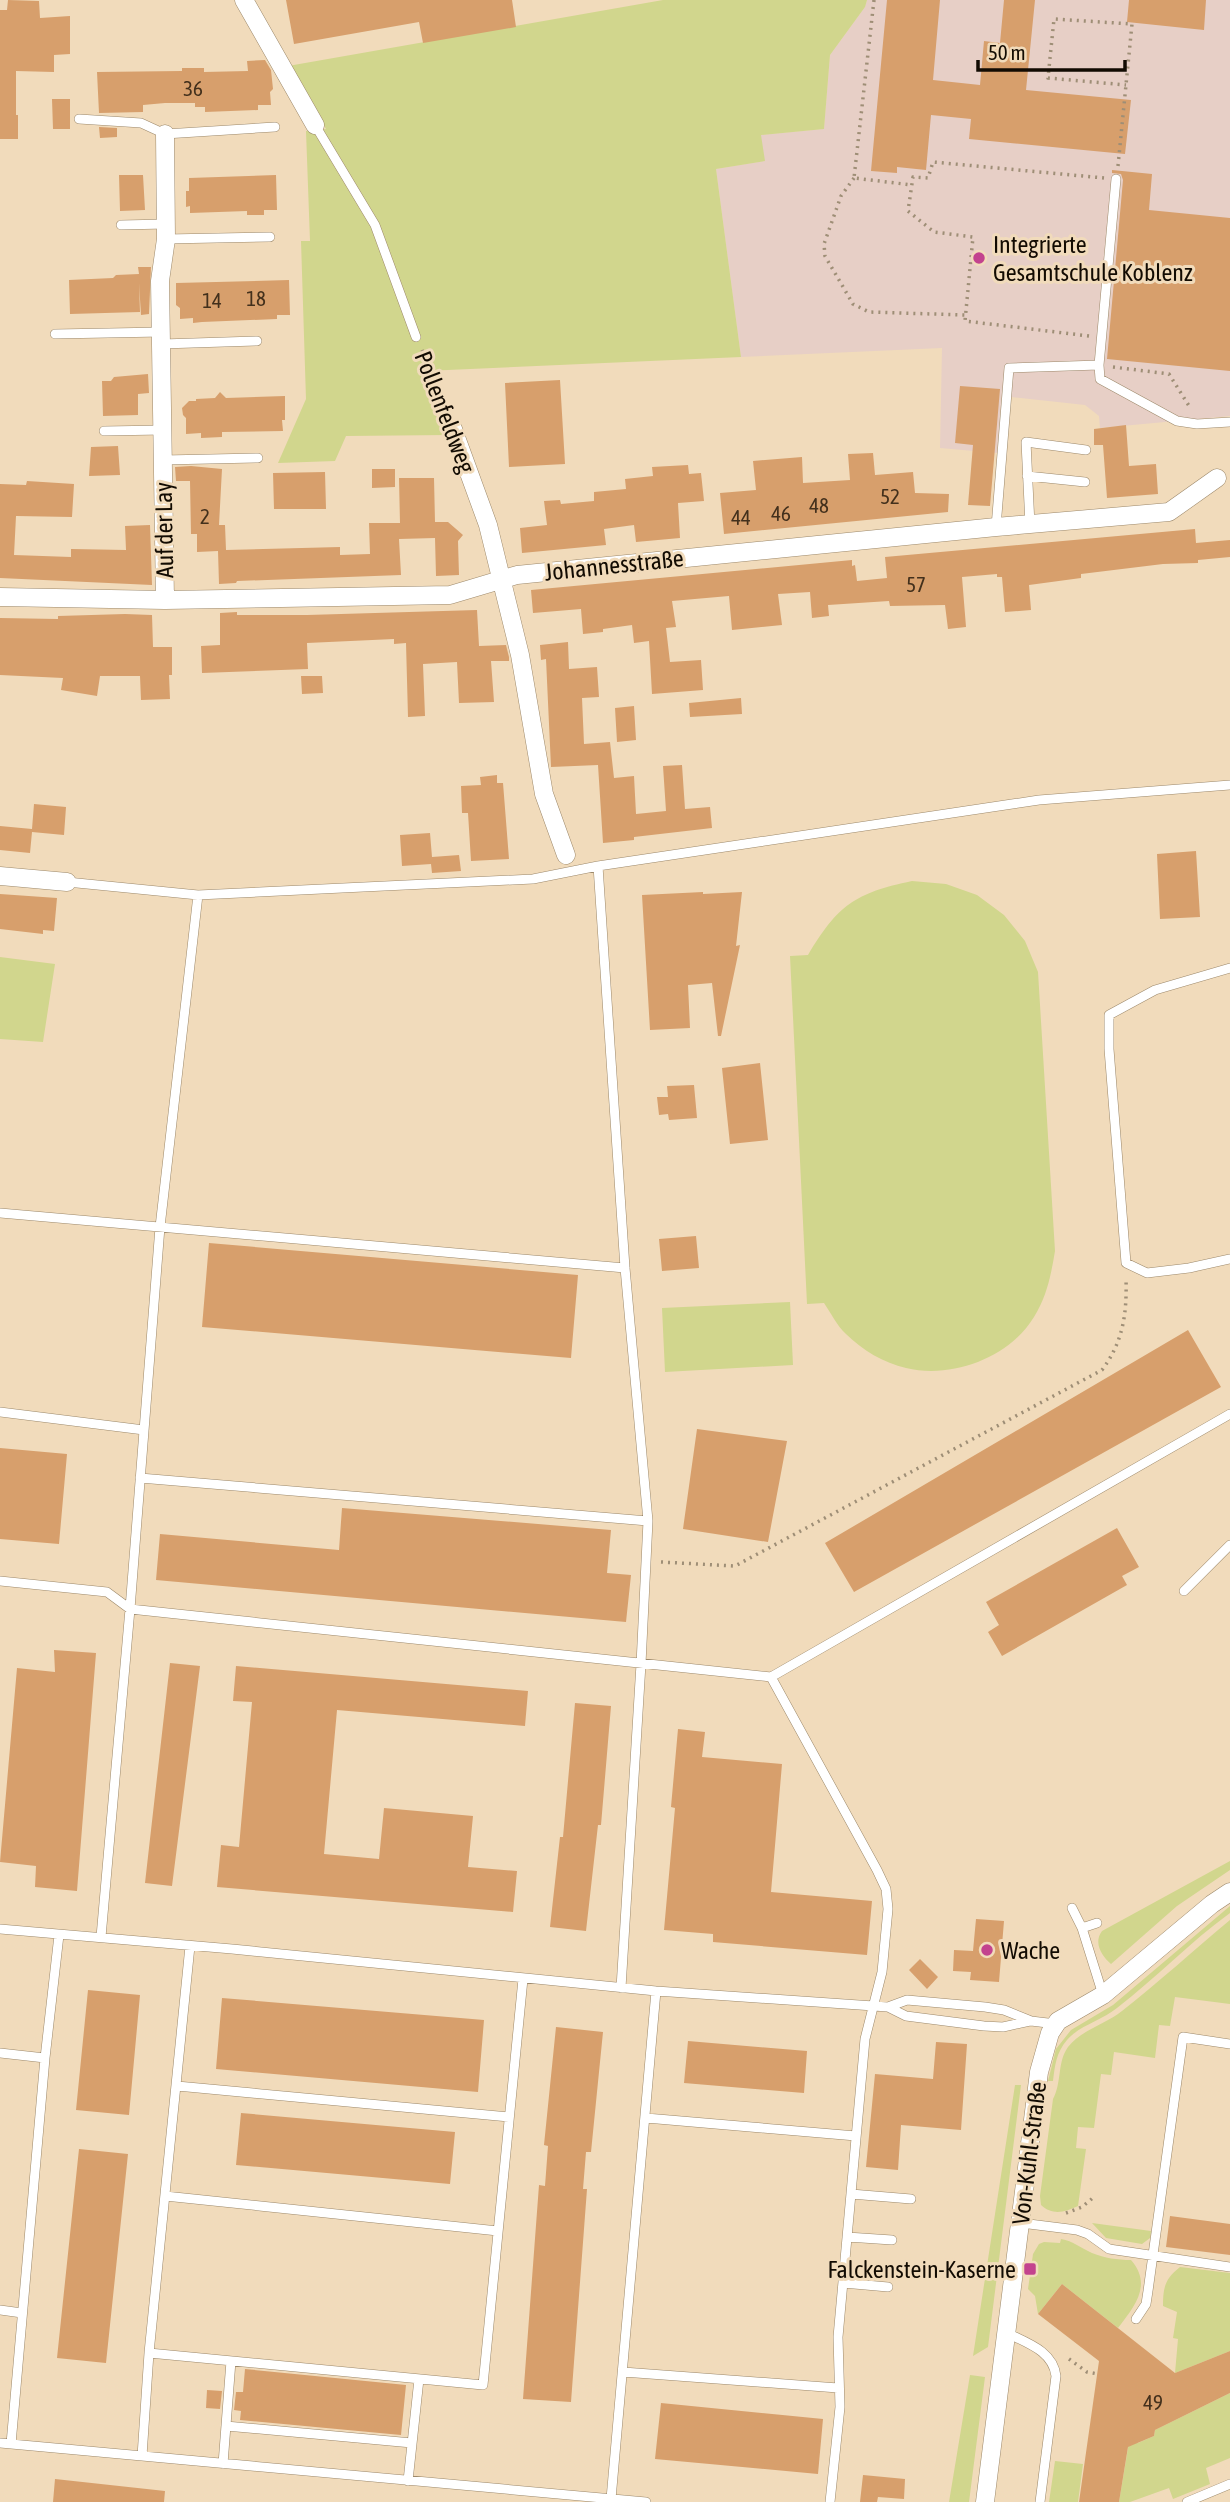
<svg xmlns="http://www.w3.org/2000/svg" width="1230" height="2502" font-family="'Asap Condensed',sans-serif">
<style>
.education{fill:#e7cfc6}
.green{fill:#d1d68d}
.building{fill:#d79f6c}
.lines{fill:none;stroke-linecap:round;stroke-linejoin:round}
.service-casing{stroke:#9c886a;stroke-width:10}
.minor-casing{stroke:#9c886a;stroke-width:19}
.path{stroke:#9e8e76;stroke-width:3.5;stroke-dasharray:2 5;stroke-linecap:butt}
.service{stroke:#fff;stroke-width:9}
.minor{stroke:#fff;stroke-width:18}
.poi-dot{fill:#c3438e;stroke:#f1dbbb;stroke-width:2.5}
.labels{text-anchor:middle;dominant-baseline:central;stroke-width:6;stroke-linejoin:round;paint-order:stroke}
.number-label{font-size:21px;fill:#43301c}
.poi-label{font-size:24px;fill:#120b02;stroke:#f1dbbb;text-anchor:start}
.street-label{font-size:24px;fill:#120b02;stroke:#f1dbbb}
</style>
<rect width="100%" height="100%" fill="#f1dbbb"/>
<path class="education" d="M867,0H1230V416L1100,428L1099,416L1085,405L1002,396L997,453L940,448L942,348L741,357L716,169L764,161L760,135L824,129L830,55L865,7Z"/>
<path class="green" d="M663,0H867L865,7L830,55L824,129L761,135L765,161L716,169L741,357L425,371L448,435L346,436L335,461L278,463L306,399L301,241H310L306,131L326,129L288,66Z
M912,881L946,884L977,895L1004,915L1025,941L1038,972L1055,1251C1051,1275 1047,1296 1034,1317C1009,1358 952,1379 906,1368C884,1363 862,1350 846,1334C837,1326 831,1313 824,1303L807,1304L790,956L808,955C838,905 855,893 912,881Z
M0,957L55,964L43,1042L0,1039Z
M790,1302L793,1365L665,1372L662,1308Z
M1230,1861V1870L1177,1906L1111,1964C1102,1956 1093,1943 1102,1931Z
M1230,1906V1913C1190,1942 1156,1978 1117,2008C1101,2021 1080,2025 1067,2040C1056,2053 1055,2065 1053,2081H1048L1056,2049L1071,2030L1113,2005Z
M1230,1920V2004L1175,1997L1170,2026L1159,2025L1155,2058L1114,2052L1111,2075L1101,2074L1094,2128L1078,2127L1076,2148L1086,2149L1078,2206C1065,2212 1053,2216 1041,2205L1040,2196L1053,2099C1062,2083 1057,2062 1068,2047C1081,2030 1106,2024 1122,2011C1159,1982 1194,1950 1230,1920Z
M1015,2085H1021L988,2347L973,2356Z
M1092,2223L1151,2231L1150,2238L1142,2244L1106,2238Z
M1061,2239C1073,2241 1081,2248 1092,2253C1105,2258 1117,2260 1131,2260C1153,2285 1134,2307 1118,2328L1062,2284L1038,2314L1035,2296L1028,2289L1033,2254L1039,2244L1044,2242L1060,2243Z
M1180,2267L1230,2273V2351L1175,2373L1178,2339L1173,2338L1177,2312L1163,2306C1163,2287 1165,2279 1180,2267Z
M970,2375L985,2377L969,2502H949Z
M1230,2393V2458L1206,2468L1210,2484L1173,2499L1169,2488L1130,2502H1119L1129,2442L1138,2443L1154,2436L1155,2430Z
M1055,2461L1083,2464L1078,2502H1049Z"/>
<path class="building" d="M8,0L39,1L40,18L70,16V54L54,55V72L16,71V115H18V139H0V10H7Z
M286,0H512L516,27L423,43L419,22L294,44Z
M887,0H940L933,80L980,85L984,41L1000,43L1004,0H1035L1026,90L1131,100L1125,154L969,139L971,119L931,115L926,170L897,167V173L871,171Z
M1129,0H1206L1204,30L1127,22Z
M265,60L271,70L273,89L270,92L271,105H258V110L205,112V107H195V103H165L143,105V112L99,113L97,72L182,71V68H204V72L248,71L247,61Z
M52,99H70V129H53Z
M99,127L117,128V137L100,138Z
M1112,170L1152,174L1149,210L1230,218V371L1107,359L1123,180L1121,174L1112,173Z
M119,175H143L145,210L120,211Z
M276,175L277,210H264V215H247V211L190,213V206L186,207V191H189V178Z
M138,267H151L149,314L141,315L139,283L140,312L70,314L69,280L113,278L116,275L139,274Z
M289,280L290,315H277V319L202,322L193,323V318L180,319V308L176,305V283Z
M148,374L149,393L138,394V415L103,416L102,381H111L114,377Z
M560,380L565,464L509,467L505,383Z
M960,386L1000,389L990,506L968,505L973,445L955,443Z
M220,392L226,398L285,396V420H282L283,431L222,432V437L201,438V433L186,434V418L183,415L182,408L189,401H196V399L215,398Z
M1126,425L1129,466L1156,464L1158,494L1107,498L1103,445H1094V429Z
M118,446L120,475L89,476L91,447Z
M873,453L875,475L913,472L915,493L949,494L948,512L724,534L720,493L756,490L753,461L802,457L803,483L850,480L848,454Z
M688,465L689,474L701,473L704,501L678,503L680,538L636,542L634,525L604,529L606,545L522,553L520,528L547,525L544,501L560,500L561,504L594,501V492L626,489L625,479L653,476L652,467Z
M191,466L222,469L219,525H225L226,550L340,547V555L370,554L369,523H400L399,478H434L435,522H448L463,535L458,541L459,575L436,576L435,538L399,539L401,575L237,581L236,583L219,584L218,551L197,552V534H191L190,481H176L175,467Z
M372,469H395V487L372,488Z
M325,472L326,509H274L273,473Z
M27,481L74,484L72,517L16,516L14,555L71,557V549L126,550L125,526L150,525L152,585L0,578V484L26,485Z
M1195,529L1196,543L1230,540V557L1198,560V563L1163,564L1081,574V578L1029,585L1031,610L1005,612L1002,577H997V574L962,577L966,627L948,629L945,605L890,606L889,601L828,605L829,616L812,618L810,592L778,594L782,625L732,630L729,596L672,601L676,627L666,628L670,662L701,660L703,690L652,694L649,641L634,643L632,625L603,629V632L583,634L581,609L533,613L531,590L852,560V566L855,565L857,581L887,578L885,557Z
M477,610L479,646L506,645L509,657V661H491L494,702L459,703L457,662L423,664L425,716L408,717L406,643L394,644V639L307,643L308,669L202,673L201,646L220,645V613L237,612V615H307Z
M125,614L152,615L153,647H172V675H169L170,699L141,700L140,676H100L97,696L61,690L63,678L0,675V618L58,619V616Z
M568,642L569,669L597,667L599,697L582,698L584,744L610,742L614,778L634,776L636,814L666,811L663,766L682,765L685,809L710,807L712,828L634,837V840L603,843L598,765L551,767L546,659L541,660L540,645Z
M301,676H322L323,693L302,694Z
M741,698L742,714L690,717L689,703Z
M634,706L636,740L617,742L615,708Z
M497,775V783H503L509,859L471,861L468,813H462L461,786L481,785L480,777Z
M34,804L66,807L64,835L32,832L30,853L0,850V826L32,829Z
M430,833L432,857L459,855L461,871L432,873L431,864L402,866L400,835Z
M1196,851L1200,917L1160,919L1157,854Z
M703,892V894L742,892L736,946L740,945L721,1036H718L712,983L688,985L690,1028L650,1030L642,895Z
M0,894L57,898L54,931L43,930V934L0,929Z
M760,1063L768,1140L730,1144L722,1068Z
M694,1085L697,1118L669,1120L668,1114L659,1115L657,1097H668L667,1086Z
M696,1236L699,1268L662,1271L659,1239Z
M209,1243L578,1275L571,1358L202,1327Z
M1188,1330L1221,1387L854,1592L825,1543Z
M697,1429L787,1441L768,1542L683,1529Z
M0,1448L67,1454L59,1544L0,1539Z
M342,1508L611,1530L607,1573L631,1575L626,1622L156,1580L160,1534L339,1550Z
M1117,1528L1139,1567L1122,1576L1127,1585L1002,1656L988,1632L999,1625L986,1602Z
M54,1650L96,1653L77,1891L35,1887L36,1866L0,1862L17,1668L55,1672Z
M170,1663L200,1666L172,1886L145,1883Z
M236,1666L528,1691L525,1726L337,1710L324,1854L379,1859L384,1808L473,1816L468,1867L517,1871L513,1912L217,1887L221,1845L239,1847L252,1702L233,1701Z
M575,1703L611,1706L601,1825H598L586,1931L550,1927L560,1837H563Z
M678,1729L705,1732L702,1757L782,1764L771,1892L872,1901L867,1955L713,1942V1934L664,1930L675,1808L671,1807Z
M976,1919L1004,1921L999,1982L970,1980L971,1972L953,1971L954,1950L973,1951Z
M920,1959L938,1977L927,1989L909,1970Z
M88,1990L140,1995L129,2115L76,2110Z
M222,1998L484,2020L478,2092L216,2069Z
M556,2027L603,2032L591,2152H586L583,2189H587L571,2402L523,2399L539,2185L545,2186L548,2146L544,2145Z
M688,2041L807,2051L804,2093L684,2083Z
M936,2042L967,2044L961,2130L901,2125L898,2170L866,2167L875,2074L933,2079Z
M241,2113L455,2132L450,2184L236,2165Z
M79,2149L128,2154L106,2363L57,2358Z
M1170,2216L1230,2224V2255L1166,2247Z
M1062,2284L1175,2373L1230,2351V2393L1155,2430L1154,2436L1128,2447L1119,2502H1079L1099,2361L1038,2314Z
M245,2369L406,2385L401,2435L240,2420L241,2411L234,2410L236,2392H243Z
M207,2390L222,2391L220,2409L206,2408Z
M661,2403L823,2419L818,2474L655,2459Z
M863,2475L905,2479L904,2499L878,2497L877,2502H860Z
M55,2479L165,2491L164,2502H53Z"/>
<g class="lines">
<g class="service-casing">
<path id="service" d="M79,119L141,123L165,134L275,127
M315,125L375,225L416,337
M1116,179L1099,365L1100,379L1177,421L1197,424L1230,422
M121,225L166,224
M166,239L270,237
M55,334L162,332
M162,344L257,341
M104,431L163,430
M164,460L258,458
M1027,476L1085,482
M1030,525L1026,442L1086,450
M996,527L1009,368L1099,365
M598,866L625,1268L648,1521L641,1664L621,1988
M67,882L198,895L533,879L598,866L1039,800L1230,785
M1230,968L1155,990L1109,1015V1049L1126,1263L1147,1273L1189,1268L1230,1259
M0,1213L625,1268
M0,1412L144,1430
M140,1478L648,1521
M0,1581L107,1592L130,1609L771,1677L877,1870L886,1889L888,1909L882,1972L865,2039L838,2337L840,2407L830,2502
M1184,1591L1230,1545
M771,1677L1230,1414
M1072,1908L1082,1928
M1097,1923L1082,1928L1103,1995
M0,1929L232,1949L656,1991L888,2007L907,2000L985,2007L1004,2010L1031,2021L1056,2024
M101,1937L130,1609L160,1227L198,895
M888,2007L906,2016L984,2026L1003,2027L1030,2021
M0,2053L45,2058
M177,2086L509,2117
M646,2118L856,2136
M851,2194L911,2199
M165,2196L498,2231
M1021,2223L1077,2230L1088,2234L1109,2249L1230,2267
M847,2237L892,2240
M843,2283L888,2287
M0,2310L22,2313
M1136,2319L1146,2304L1148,2291L1183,2037L1230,2044
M1007,2333C1027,2343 1053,2351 1056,2376L1040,2502
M149,2353L483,2385L523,1979
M623,2372L838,2388
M226,2426L412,2443
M0,2443L646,2502
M11,2444L45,2058L59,1935
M142,2456L149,2353L190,1946
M223,2464L231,2361
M408,2481L419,2379
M611,2499L656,1991
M1187,2502L1230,2484"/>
</g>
<g class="minor-casing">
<path id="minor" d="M244,0L315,125
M453,429L488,525L520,655L544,794L566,855
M0,597L165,600L450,595L517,575L996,527L1169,512L1217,478
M165,600L160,281L166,239L165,134
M0,876L67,882
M985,2502L1039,2072L1050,2033L1058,2021L1103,1995L1212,1904L1230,1892"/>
</g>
<path class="path" d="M874,0L854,178L912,185
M1118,166L1132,24L1054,19L1048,78L1126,85
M854,178L841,196L824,244L825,256L853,304L869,312L965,315
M1089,336L965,321L973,237L934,232L908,211L913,177L928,178L933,162L1104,178
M422,350L447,414
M1113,367L1169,374L1191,409
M661,1562L735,1566L1102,1370C1123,1342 1127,1314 1126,1279
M1066,2213L1082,2207L1094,2197
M1069,2359L1087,2372L1098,2374"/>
<use href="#service" class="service"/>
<use href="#minor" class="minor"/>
</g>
<g class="poi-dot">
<circle cx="979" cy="258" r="7"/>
<circle cx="987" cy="1950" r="7"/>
<rect x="1023" y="2262" width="14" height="14" rx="3.5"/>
</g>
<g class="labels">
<g class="number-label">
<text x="193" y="88">36</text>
<text x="256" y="298">18</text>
<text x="212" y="300">14</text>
<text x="890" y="496">52</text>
<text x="819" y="505">48</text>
<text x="781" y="513">46</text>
<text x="205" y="516">2</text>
<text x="741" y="517">44</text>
<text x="916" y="584">57</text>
<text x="1153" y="2402">49</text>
</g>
<g class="poi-label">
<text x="993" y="244">Integrierte<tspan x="993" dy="28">Gesamtschule Koblenz</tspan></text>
<text x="1001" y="1950">Wache</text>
<text x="1016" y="2269" text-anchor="end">Falckenstein-Kaserne</text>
</g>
<g class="street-label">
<text transform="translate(445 412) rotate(69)">Pollenfeldweg</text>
<text transform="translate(164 530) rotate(-91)">Auf der Lay</text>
<text transform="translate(614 565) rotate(-6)">Johannesstraße</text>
<text transform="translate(1029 2153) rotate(-83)">Von-Kuhl-Straße</text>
</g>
</g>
<path d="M978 60v10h147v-10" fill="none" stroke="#120b02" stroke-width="3.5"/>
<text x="988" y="60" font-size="21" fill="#120b02" stroke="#f1dbbb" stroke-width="5" paint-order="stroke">50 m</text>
</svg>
